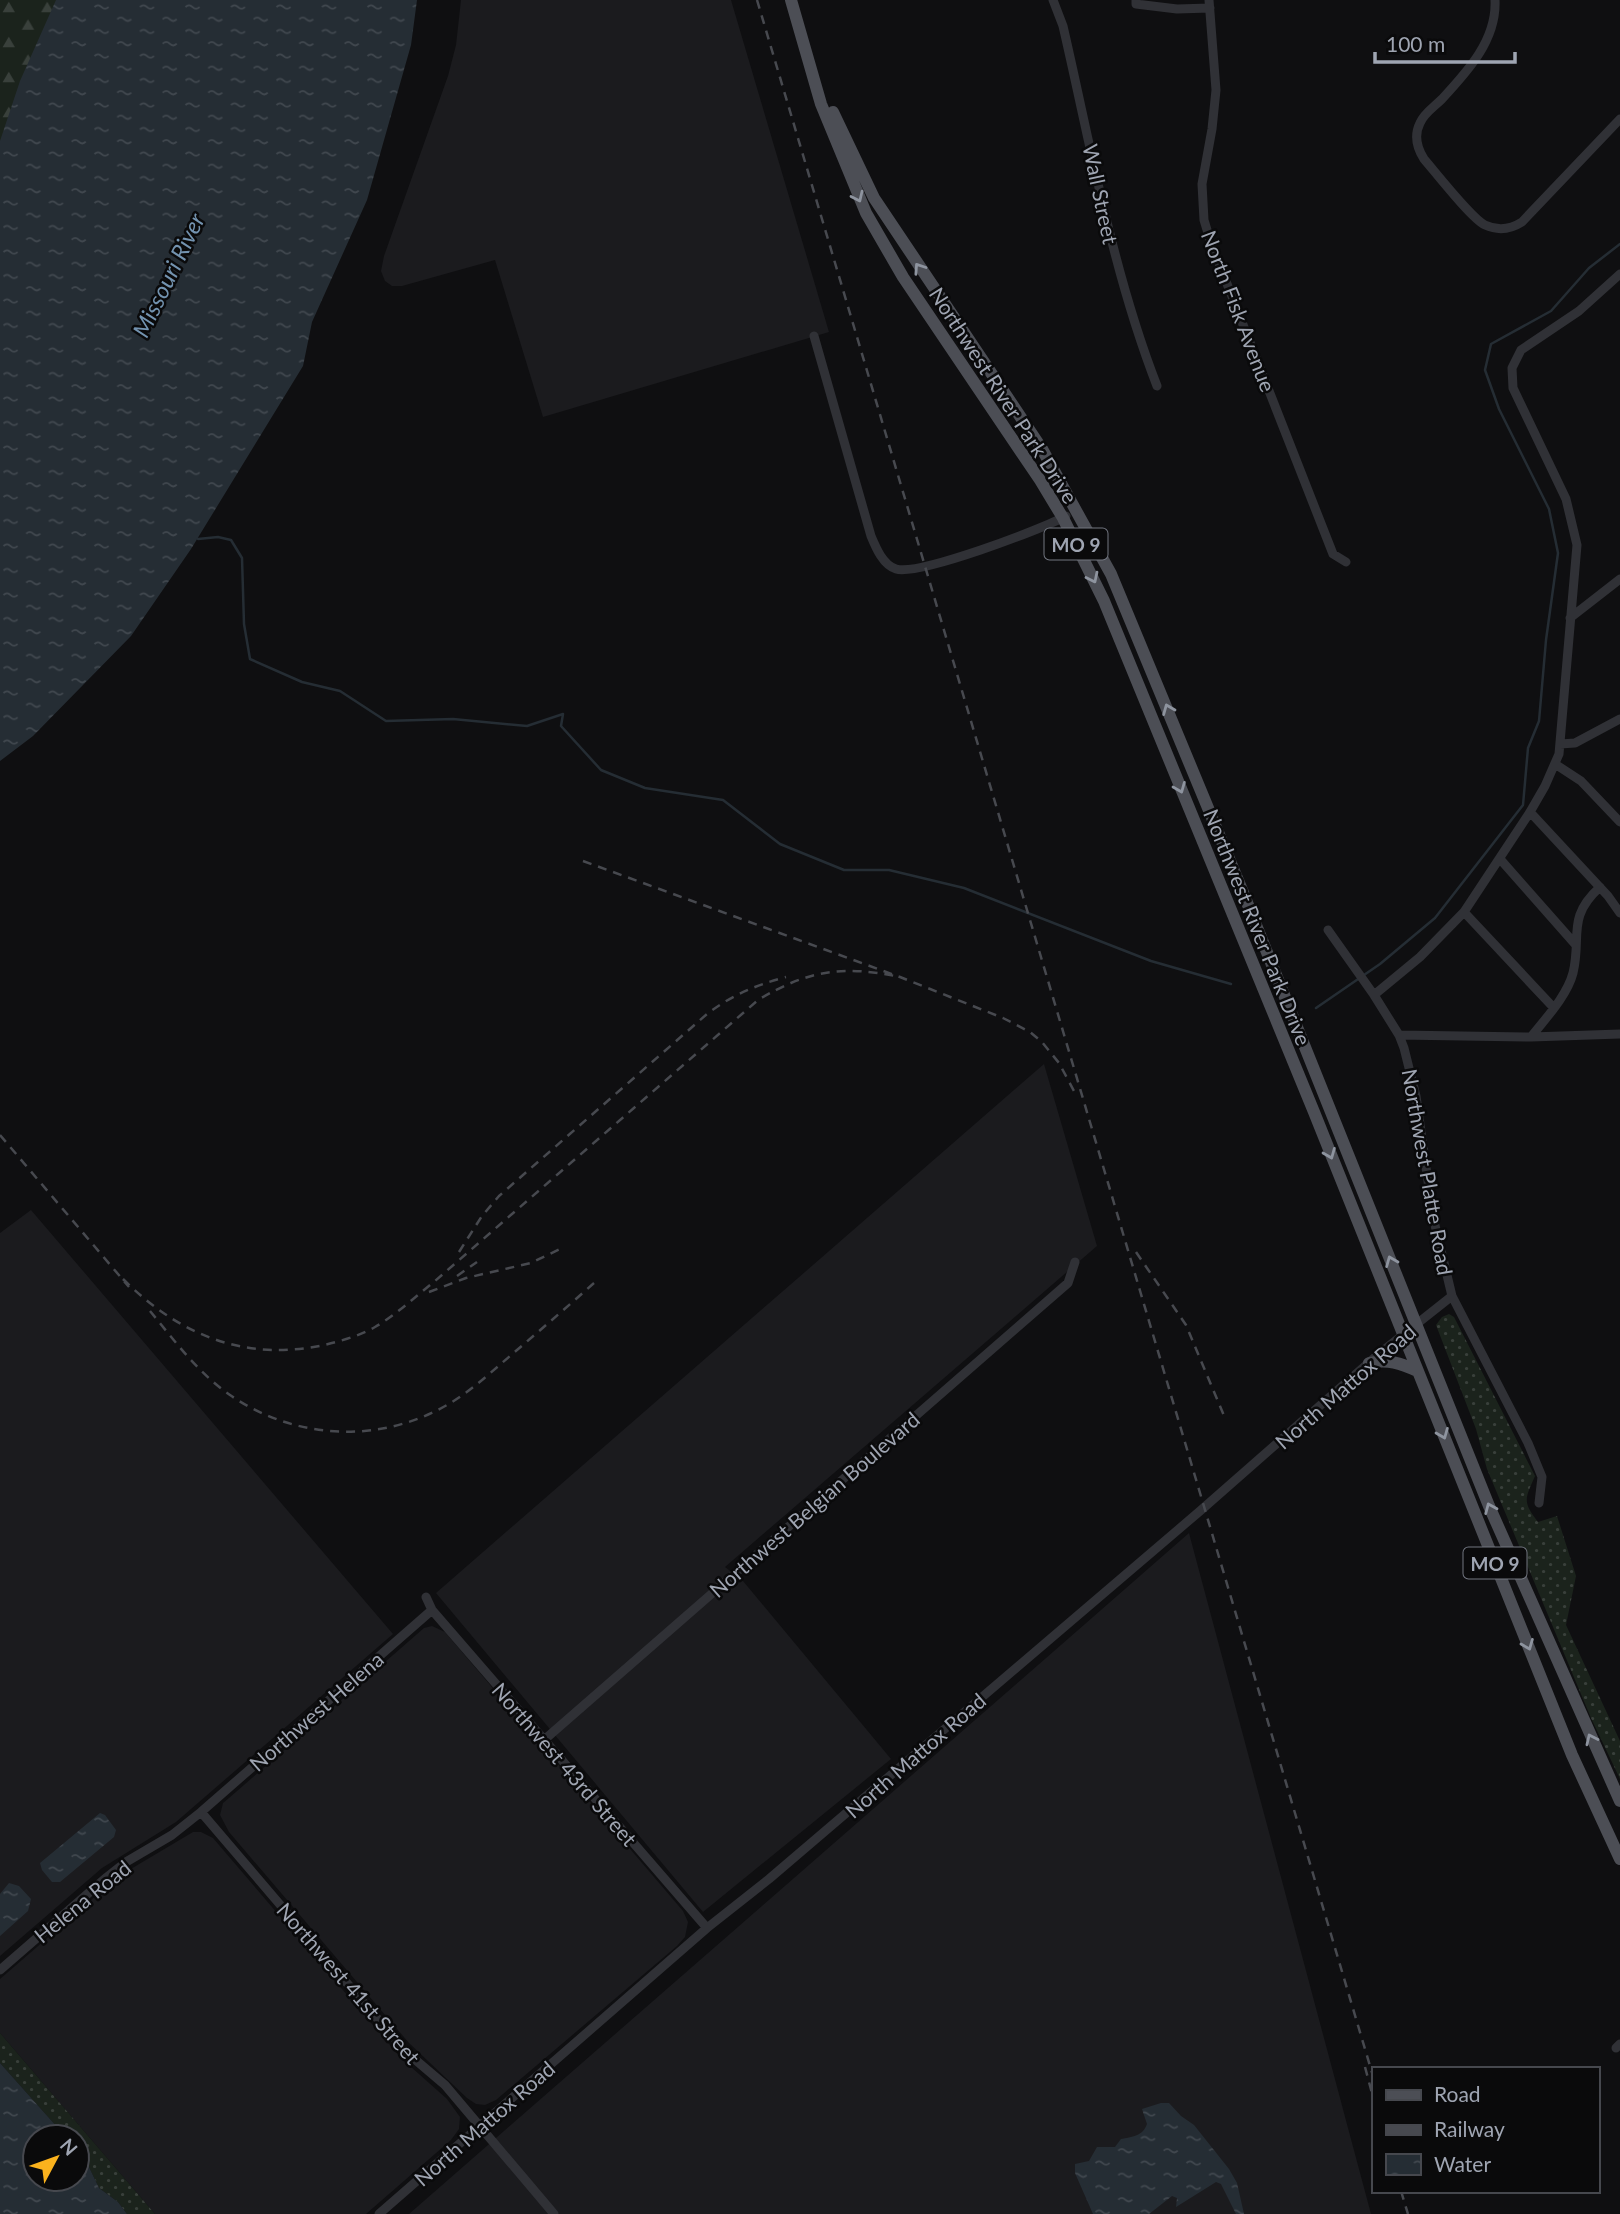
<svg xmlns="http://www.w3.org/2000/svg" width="1620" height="2214" font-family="Lato,sans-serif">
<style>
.built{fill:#1b1b1e}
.grass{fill:url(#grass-dots)}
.forest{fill:url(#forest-firs)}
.water{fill:url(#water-ripples)}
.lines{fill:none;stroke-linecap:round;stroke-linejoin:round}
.stream{stroke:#252d34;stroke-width:2.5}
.minor{stroke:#303136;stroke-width:9}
.major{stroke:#4c4e55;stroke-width:12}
.rail{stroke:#47494f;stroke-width:2.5;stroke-dasharray:9 7;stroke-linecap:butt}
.oneway{stroke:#8e949f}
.labels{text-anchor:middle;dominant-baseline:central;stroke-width:5;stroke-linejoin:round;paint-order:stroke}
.shield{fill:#0a0a0b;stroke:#727680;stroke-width:2}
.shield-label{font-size:19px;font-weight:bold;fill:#9fa5b2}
.street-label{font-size:21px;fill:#9fa5b2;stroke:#0a0a0b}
.water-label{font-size:23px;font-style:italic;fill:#7393b0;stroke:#0a0a0b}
</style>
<defs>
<pattern id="grass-dots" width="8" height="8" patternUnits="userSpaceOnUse" patternTransform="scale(1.75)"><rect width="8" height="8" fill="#1b231c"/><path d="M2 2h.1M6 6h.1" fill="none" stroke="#39403b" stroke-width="1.8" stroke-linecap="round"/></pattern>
<pattern id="forest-firs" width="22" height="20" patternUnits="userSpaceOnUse" patternTransform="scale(1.75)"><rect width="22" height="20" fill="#1b231c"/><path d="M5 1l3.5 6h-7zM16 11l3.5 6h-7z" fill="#39403b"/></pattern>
<pattern id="water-ripples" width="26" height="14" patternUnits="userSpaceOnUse" patternTransform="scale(1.75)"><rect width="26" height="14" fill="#252d34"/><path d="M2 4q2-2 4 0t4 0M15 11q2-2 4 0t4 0" fill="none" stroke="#41484f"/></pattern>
</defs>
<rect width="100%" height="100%" fill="#0f0f11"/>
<path class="built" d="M461,0H731L829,332L543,417L495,260L402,286H392L385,281L381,271L384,256L448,76L456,45Z
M1044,1064L1097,1246L725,1567L743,1581L891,1759L703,1912L436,1593Z
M31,1210L393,1634L176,1822L102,1868L0,1956V1233Z
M1189,1533L1371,2214H409L1077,1631Z
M432,1626L445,1632L683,1911L688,1922L685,1937L677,1946L496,2100L485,2105L476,2104L467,2098L409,2043L229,1832L220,1815L223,1803L229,1798L424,1628Z
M193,1832H201L213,1838L401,2058L447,2099L460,2117L459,2129L451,2140L366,2214H155L0,2033V1979L119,1876Z"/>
<path class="grass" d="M1449,1314L1454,1317L1535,1476C1525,1499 1522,1501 1538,1522L1557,1516L1576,1576L1566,1625L1620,1741V1779L1591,1718L1487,1469L1476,1429L1436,1325L1442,1317Z
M0,2033L155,2214H127L118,2202L99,2188L89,2167L77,2152V2137H66L0,2063Z"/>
<path class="forest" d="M0,0H79L0,210Z"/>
<path class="water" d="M56,0H417L411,45L367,200L312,322L303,366L191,549L131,636L33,736L0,761V141L20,81Z
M100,1813L105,1815L116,1830L114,1837L60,1882H52L42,1870L40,1863Z
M9,1883L19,1886L31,1899L28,1911L0,1936V1894Z
M0,2063L66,2137H35V2179H77V2152L89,2167L99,2188L118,2202L127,2214H0Z
M1161,2103H1169L1181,2116L1194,2125L1229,2169L1237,2183L1244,2214H1236L1221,2184L1216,2182L1176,2207L1177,2198L1172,2196L1149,2214H1093L1075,2173V2164L1089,2161L1097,2147H1115L1121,2139C1132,2137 1143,2136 1147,2124L1142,2109Z"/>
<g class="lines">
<path class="stream" d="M198,539L218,537L231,540L242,558L244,624L250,659L302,682L340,691L386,721L453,719L527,726L563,714L561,726L601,770L645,788L723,800L780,844L844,870H889L964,888L1151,961L1231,984
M1316,1008L1380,964L1435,918L1523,805L1528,748L1539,721L1546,640L1558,553L1549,509L1499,409L1485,370L1491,344L1551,311L1589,268L1620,244"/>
<path class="minor" d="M1053,0L1063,26C1091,147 1112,270 1157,386
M1136,0V4L1177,9L1210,8
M1209,0L1216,90L1212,129L1202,184L1204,220L1211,243L1333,554L1346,562
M1495,0C1497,40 1467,72 1442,99C1434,107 1424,113 1420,123C1414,135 1417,148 1424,159C1436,173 1472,219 1485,225C1498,231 1511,229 1522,222L1620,119
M814,336L871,536C876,548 883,565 896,569C918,576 1043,529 1066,516
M1570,618L1620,579
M1560,744L1575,743L1620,719
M1555,764L1581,781L1620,822
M1530,812L1608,896L1620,913
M1500,859L1575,944
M1464,912L1553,1007
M1328,930L1374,995L1399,1035L1404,1048L1416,1096L1433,1217L1452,1296L1528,1443L1542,1477L1539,1503
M1374,995L1420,957L1464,912L1530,812L1545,786L1559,754L1577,545L1566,499L1513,388L1512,368L1521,350L1579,311L1620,274
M1399,1035L1531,1037L1620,1034
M1531,1037C1545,1019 1567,996 1573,973C1582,936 1566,918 1600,887
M426,1597L432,1610L707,1928
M544,1740L1068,1283L1075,1262
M201,1812L405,2051L445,2085L554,2214
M0,1970L107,1877L126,1862L172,1835L201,1812L432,1610
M1616,2048L1620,2044
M379,2214L707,1928L769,1879L1200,1511L1380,1353L1452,1296"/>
<path class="major" d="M791,0L821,104L866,213L903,277L1040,480L1063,518L1104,601L1314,1112L1572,1755L1620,1859
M833,112L874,198L1042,449L1111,574L1242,890L1489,1506L1620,1801
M1369,1363C1387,1359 1401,1363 1417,1371"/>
<path class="rail" d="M757,0L1373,2076
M583,861L900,977L1003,1018L1030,1032L1042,1042L1059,1063L1074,1091
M0,1135L129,1287
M459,1252L482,1216L499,1196L707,1014C732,995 756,985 786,977
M1136,1252L1186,1325L1225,1418
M457,1276L477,1262
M123,1279C179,1335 245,1362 324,1345C341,1341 359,1336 375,1327C396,1315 416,1296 435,1281L758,1000C808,970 843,965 900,977
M429,1292L466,1278L531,1263L564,1247
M150,1311C174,1340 198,1373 230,1395C295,1440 379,1444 447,1405C470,1392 490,1373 510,1356C538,1332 566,1308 594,1283
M1365,2067L1373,2097
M1401,2191L1408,2214"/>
</g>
<defs><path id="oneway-chevron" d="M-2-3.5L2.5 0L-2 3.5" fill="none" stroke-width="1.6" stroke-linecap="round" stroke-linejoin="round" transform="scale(1.75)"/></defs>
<g class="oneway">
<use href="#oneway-chevron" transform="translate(858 197) rotate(65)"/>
<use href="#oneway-chevron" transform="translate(919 268) rotate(-124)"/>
<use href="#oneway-chevron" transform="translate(1093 578) rotate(64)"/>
<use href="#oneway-chevron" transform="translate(1168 709) rotate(-112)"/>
<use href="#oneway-chevron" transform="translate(1180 788) rotate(68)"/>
<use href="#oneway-chevron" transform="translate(1330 1154) rotate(68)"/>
<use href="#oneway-chevron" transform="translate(1391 1261) rotate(-112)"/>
<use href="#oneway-chevron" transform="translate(1443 1434) rotate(68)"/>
<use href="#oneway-chevron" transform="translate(1490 1508) rotate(-113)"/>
<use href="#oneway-chevron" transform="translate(1528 1645) rotate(68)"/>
<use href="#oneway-chevron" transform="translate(1591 1739) rotate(-115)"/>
</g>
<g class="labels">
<g class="shield">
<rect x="1044.5" y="528.5" width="63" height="31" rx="5"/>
<rect x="1463.5" y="1547.5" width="63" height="31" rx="5"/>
</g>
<g class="shield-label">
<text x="1076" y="544">MO 9</text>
<text x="1495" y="1563">MO 9</text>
</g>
<g class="street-label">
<text transform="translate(1101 194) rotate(78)">Wall Street</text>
<text transform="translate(1239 311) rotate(69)">North Fisk Avenue</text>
<text transform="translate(1004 395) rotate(57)">Northwest River Park Drive</text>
<text transform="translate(1258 927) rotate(68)">Northwest River Park Drive</text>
<text transform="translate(1428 1172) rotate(80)">Northwest Platte Road</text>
<text transform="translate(1345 1386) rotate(-41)">North Mattox Road</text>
<text transform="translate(814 1504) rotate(-41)">Northwest Belgian Boulevard</text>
<text transform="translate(316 1711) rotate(-41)">Northwest Helena</text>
<text transform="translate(915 1755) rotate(-41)">North Mattox Road</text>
<text transform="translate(565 1764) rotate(49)">Northwest 43rd Street</text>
<text transform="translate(82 1901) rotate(-39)">Helena Road</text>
<text transform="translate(349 1983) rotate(49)">Northwest 41st Street</text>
<text transform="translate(484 2123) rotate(-41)">North Mattox Road</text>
</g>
<g class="water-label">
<text transform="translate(168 275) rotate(-64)">Missouri River</text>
</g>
</g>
<rect x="1372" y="2067" width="228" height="126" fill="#0a0a0b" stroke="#46484e" stroke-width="2"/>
<rect x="1386" y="2090" width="35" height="10" fill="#4c4e55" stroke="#46484e" stroke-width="2"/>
<text x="1434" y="2102" font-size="21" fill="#9fa5b2">Road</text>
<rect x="1386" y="2125" width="35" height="10" fill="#47494f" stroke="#46484e" stroke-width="2"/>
<text x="1434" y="2137" font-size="21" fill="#9fa5b2">Railway</text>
<rect x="1386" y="2154" width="35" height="21" fill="url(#water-ripples)" stroke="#46484e" stroke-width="2"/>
<text x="1434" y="2172" font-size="21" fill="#9fa5b2">Water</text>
<g transform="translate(56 2158) rotate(49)"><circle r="33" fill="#0a0a0b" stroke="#46484e" stroke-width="2"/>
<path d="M0-5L12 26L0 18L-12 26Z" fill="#fab21d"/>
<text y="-10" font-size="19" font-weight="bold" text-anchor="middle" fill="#9fa5b2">N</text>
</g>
<path d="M1375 52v10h140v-10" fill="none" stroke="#9fa5b2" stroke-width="3.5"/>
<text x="1386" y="52" font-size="21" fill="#9fa5b2" stroke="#0a0a0b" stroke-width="5" paint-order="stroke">100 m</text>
</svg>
